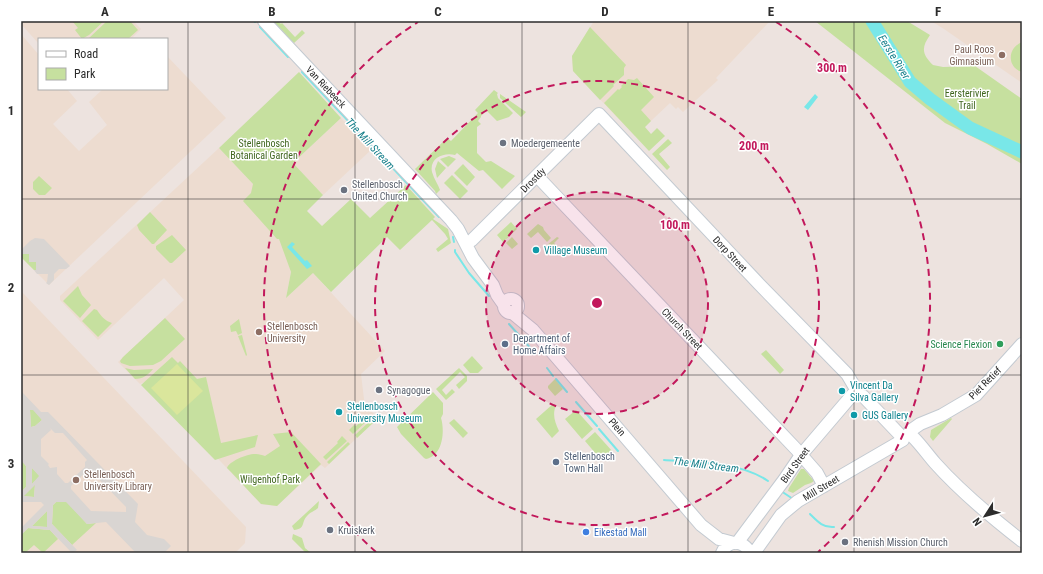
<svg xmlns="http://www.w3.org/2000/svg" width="1043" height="574" font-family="'Roboto Condensed',sans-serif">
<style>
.education{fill:#eddcd0}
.green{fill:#c6e09f}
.pitch{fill:#dae69c}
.plaza{fill:#d9d5d2;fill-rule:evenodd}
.water{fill:#79e7e8}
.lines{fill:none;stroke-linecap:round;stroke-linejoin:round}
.stream{stroke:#79e7e8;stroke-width:2}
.river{stroke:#79e7e8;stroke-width:13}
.secondary-casing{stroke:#c3cad1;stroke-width:14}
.secondary{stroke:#fff;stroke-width:12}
.grid{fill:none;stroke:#2c2c2c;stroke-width:1;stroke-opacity:0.55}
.ring{fill:none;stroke:#c2185b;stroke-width:2;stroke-dasharray:7 5}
.education-dot{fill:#8d6e63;stroke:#fff;stroke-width:1.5}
.worship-dot{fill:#6b7280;stroke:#fff;stroke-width:1.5}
.culture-dot{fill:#0f9aa8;stroke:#fff;stroke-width:1.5}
.service-dot{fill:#5c6f8a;stroke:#fff;stroke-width:1.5}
.leisure-dot{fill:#2e9e5b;stroke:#fff;stroke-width:1.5}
.shop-dot{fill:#3f7fe0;stroke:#fff;stroke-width:1.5}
.labels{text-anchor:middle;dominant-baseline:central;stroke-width:3;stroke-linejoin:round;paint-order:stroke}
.education-label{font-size:10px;fill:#785e54;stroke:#fff;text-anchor:start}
.street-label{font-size:10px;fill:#2c2c2c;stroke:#fff}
.park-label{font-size:10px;fill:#40661f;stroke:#fff}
.worship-label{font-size:10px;fill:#5b616d;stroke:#fff;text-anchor:start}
.culture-label{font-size:10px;fill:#0d838f;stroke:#fff;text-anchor:start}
.service-label{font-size:10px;fill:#4e5e75;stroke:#fff;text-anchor:start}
.leisure-label{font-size:10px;fill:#27864d;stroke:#fff;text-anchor:end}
.shop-label{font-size:10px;fill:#366cbe;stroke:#fff;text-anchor:start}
.water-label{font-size:11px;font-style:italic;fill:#157f8a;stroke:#fff}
.centre{fill:#c2185b;stroke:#fff;stroke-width:2}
.ring-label{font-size:12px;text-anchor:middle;font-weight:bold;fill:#c2185b;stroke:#fff;stroke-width:3;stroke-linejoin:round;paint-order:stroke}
.neatline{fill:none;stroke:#2c2c2c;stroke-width:1.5}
.grid-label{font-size:13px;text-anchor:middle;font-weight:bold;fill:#2c2c2c}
</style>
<rect width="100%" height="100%" fill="#ede3df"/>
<path class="education" d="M21,21H133L141,29L131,39H39V44L21,24Z
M594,21H770L716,78L718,80L683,112L678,107L676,109L670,103L635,136L573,71L572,56Z
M931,21H1022V83L944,29Z
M21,34L39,55V89H67L77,101L53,124L79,151L107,125L89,102L103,89H167V56L226,118L49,285L21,257Z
M341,118L371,150L323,195L293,163Z
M219,148L253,184L283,246L291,272L286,298L313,273L385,351L361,374L364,399L366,406L378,418L325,468L321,465L277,506L261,504L145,382L140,384L118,362L184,300L164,278L98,340L60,300V296Z
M21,291L246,527L245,543L235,553H21Z"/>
<path class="green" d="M74,21H104L89,35L82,39L75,30L78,28L73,22Z
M107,21H130L138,30L128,39H88Z
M273,21H278L281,24L282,23L295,37L302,30L305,33L294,43Z
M815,21H907L930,35C921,48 922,54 933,65L943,67L975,66L1022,99V164L987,144L945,123Z
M590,27L626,65L624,68V75L613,85L614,86L600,100L573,71L572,56Z
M1022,42V72C1007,67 1007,48 1022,42Z
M299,72L341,118L293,163L323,195L307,211L322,226L351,199L370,218L406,185L435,217L433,219L448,229L451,243L438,252L436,249L448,239L445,234L432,220L400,250L387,237L331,292L313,273L286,298L291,272L279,239H277L243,201L251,193L253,184L219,148Z
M637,78L654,97L641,110L651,121L645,127L651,134L657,128L665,136L649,151L604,103L618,89L619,90L622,87L621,86L628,79L634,80Z
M494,90L498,93L497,94L498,98L513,113L509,117L497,121L486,110L481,116V117L478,121L481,124L477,127V153L486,162L491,161L515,176L502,189L483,170L479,171L457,153L455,155C444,152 429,158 432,172C434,179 438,184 440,190L436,194L435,191L415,169L447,138L451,141L478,113L475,110Z
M500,94L526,112L521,117L500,98Z
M668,139L672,143L659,154L670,167L667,170L652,154Z
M449,156L456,159L448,167L440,159Z
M438,161L446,168L437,178L435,169Z
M463,164L475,177L467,186L454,173Z
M452,175L468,191L460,199L444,183Z
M39,176L52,188L45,195H39L33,189V182Z
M150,212L167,230L154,244H152L139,230L137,225Z
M511,222L517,229L503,242L497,235Z
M538,224L543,227L544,230L551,238L547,242L538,232L531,238L527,234Z
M172,235L186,250L172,263H170L156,249V246Z
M512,237L518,244L512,249L506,243Z
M557,237L559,238L554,243L558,247L553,252L547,245Z
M21,254H29L37,262L36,270H34L21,257Z
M78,286L82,295L91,305L80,318L63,301Z
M94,309L97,310C101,316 105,321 112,323L98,337L82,321Z
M165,318L185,339L161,361L153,365L130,366L121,363L120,361L123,357Z
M239,319L242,333L238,335L236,331L231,332L230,326Z
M242,335L247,355L246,356L238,336Z
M766,350L784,370L780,374L761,354Z
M472,356L483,368L478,373H470L463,365Z
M172,357L178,363L180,361L197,379L206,377L221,443L258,435L255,447L215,460L141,385Z
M125,368L134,370L153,369C148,375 143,379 135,379Z
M459,368L467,376V381L459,389L456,385L465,377L460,372L442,390L446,395L452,389L455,392L446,400L436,389Z
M555,379L563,389L555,396L548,388V386Z
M433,392L443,403V414L441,418C445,431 443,456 426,459L424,458L401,434L397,427Z
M553,404L556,405C552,415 555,422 559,431L552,438L536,419Z
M33,409L42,420L35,426L31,427L30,410Z
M576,410L593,429L582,439L565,419Z
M367,416L369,419L353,434L349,430L354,425L356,426Z
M951,418L952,419L933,441L930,437L931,430Z
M454,419L468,433L463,438L449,423Z
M371,420L373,423L357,438L355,435Z
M291,432L321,464L277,506L261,504L231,472L227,468C229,461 249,453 256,454C259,454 262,455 265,456L280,446L273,434Z
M595,432L613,452L602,461L585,441Z
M342,436L347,441L326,460L323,457L338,443L337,442Z
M348,442L350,444L329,464L327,462Z
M21,460L26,466V487L21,492Z
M32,468L40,476L32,484Z
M801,469H804L814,481L811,483L805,485L793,493L788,491L789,488Z
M35,484L34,497L23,496Z
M319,501L318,508C315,511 310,512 307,516C301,522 306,529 294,530L292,526Z
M56,502H67L87,524L96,523L72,545L52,524L53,505Z
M47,511V527L32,526Z
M28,528L50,530L58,539L43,553L34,545L25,553H22V534Z
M293,534L302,538L305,548L311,553H306L292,539Z"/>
<path class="pitch" d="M177,364L203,391L177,415L151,388Z"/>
<path class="plaza" d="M35,238L44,239L70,266L66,269H59L54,274V280L49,285L46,283L47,282L48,274H37L34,270H36V262H29V254H21V250L30,241Z
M22,392L41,412H48L138,504L135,522L147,535L164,539L171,546L164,553H136L106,522L87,524L66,502H56L53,505L52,524L77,550L72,553L50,530L28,528L22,534L21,553V528L44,505L41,502H21V492L26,487V466L21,460ZM33,410L42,420L35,426L31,427L30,410ZM50,428L55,433H63L87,460L85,462V467L68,483H65L57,474V467L50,468L48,465L49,464L41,456V439L51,430ZM32,468L39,476L32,484ZM88,470H90L126,507V512L91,511L71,489V486ZM35,485L34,497L24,496ZM47,511V527L32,526Z"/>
<path class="water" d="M815,94L818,97L808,110L804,107Z
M292,242L295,244L292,247L305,261L307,260L312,266L307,269L287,247Z"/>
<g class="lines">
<path class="stream" d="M254,21L255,22
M260,27L288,57
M302,72L439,217
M453,237L454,242
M455,250V252L469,273L489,296
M509,324L533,351
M547,368L553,376
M556,379L567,392
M576,402L597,426
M599,429L618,451
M664,460C697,462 741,462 768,481
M781,491L793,499
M810,514C817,521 823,528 834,527"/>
<path class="river" d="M872,21L910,82L930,99L970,128L1022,152"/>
<g class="secondary-casing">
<path id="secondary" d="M264,21L451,220L458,229L473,258L493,285L497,295L504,305
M537,176L796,449L817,473L824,486
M466,244L472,240L599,114L759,284L847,374L857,391
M504 306a7 7 0 1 1 14 0a7 7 0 1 1-14 0Z
M511,312L533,330L701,525L719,539L734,543
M863,396L902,437
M910,431L920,424L942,415L976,395L1022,344
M913,437C921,445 928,455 935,463C961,492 991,517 1022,541
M737,543L784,480L801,455L853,394L857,392
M722,553C728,539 744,540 750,553
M754,553L781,515L798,501L903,440"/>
</g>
<use href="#secondary" class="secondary"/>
</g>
<path class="grid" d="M188,21V553M355,21V553M522,21V553M688,21V553M854,21V553M21,199H1022M21,375H1022"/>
<circle cx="597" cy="303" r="111" fill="#c2185b" fill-opacity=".12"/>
<g class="ring">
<circle cx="597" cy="303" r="111"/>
<circle cx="597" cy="303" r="222"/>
<path d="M376 552A333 333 0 0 1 418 22M776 22A333 333 0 0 1 818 552"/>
</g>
<g class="education-dot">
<circle cx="1002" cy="55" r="4"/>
<circle cx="259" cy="332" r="4"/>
<circle cx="76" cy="480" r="4"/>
</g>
<g class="worship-dot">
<circle cx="503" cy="143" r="4"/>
<circle cx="344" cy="190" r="4"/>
<circle cx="379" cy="390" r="4"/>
<circle cx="330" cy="530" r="4"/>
<circle cx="845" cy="542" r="4"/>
</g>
<g class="culture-dot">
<circle cx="536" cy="250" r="4"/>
<circle cx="842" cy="391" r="4"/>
<circle cx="339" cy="412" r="4"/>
<circle cx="854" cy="415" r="4"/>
</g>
<g class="service-dot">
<circle cx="505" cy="344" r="4"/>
<circle cx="556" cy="462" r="4"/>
</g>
<circle class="leisure-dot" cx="1000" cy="344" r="4"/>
<circle class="shop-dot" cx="586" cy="532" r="4"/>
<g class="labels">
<g class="education-label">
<text x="994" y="49" text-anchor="end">Paul Roos<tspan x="994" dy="12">Gimnasium</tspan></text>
<text x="267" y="326">Stellenbosch<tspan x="267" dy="12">University</tspan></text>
<text x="84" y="474">Stellenbosch<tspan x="84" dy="12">University Library</tspan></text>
</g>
<g class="street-label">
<text transform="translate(326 87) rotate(47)">Van Riebeeck</text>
<text transform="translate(533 180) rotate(-45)">Drostdy</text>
<text transform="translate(730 254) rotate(47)">Dorp Street</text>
<text transform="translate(682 329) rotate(46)">Church Street</text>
<text transform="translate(985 383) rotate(-45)">Piet Retief</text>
<text transform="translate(617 427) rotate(49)">Plein</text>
<text transform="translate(795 465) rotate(-54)">Bird Street</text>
<text transform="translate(821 488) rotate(-31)">Mill Street</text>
</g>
<g class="park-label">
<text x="967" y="93">Eersterivier<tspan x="967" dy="12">Trail</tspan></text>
<text x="264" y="143">Stellenbosch<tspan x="264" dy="12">Botanical Garden</tspan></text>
<text x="270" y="479">Wilgenhof Park</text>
</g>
<g class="worship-label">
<text x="511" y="143">Moedergemeente</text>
<text x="352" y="184">Stellenbosch<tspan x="352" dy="12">United Church</tspan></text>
<text x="387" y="390">Synagogue</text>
<text x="338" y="530">Kruiskerk</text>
<text x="853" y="542">Rhenish Mission Church</text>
</g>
<g class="culture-label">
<text x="544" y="250">Village Museum</text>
<text x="850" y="385">Vincent Da<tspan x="850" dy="12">Silva Gallery</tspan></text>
<text x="347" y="406">Stellenbosch<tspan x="347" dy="12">University Museum</tspan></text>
<text x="862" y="415">GUS Gallery</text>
</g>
<g class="service-label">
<text x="513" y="338">Department of<tspan x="513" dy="12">Home Affairs</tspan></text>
<text x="564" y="456">Stellenbosch<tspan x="564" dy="12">Town Hall</tspan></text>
</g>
<g class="leisure-label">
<text x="992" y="344">Science Flexion</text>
</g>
<g class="shop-label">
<text x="594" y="532">Eikestad Mall</text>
</g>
<g class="water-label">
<text transform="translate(894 57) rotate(58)">Eerste River</text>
<text transform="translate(370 144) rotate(47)">The Mill Stream</text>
<text transform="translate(706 465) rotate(7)">The Mill Stream</text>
</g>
</g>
<circle cx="597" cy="303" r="6" class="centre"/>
<g class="ring-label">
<text x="832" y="72">300 m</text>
<text x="754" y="150">200 m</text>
<text x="675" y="229">100 m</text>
</g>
<rect width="1043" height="574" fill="none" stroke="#ffffff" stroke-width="44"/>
<rect x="38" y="38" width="130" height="52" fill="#ffffff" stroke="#ababab"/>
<rect x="46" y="51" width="20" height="6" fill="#ffffff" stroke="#ababab"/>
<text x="74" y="58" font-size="12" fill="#2c2c2c">Road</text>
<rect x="46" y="68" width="20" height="12" fill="#c6e09f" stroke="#ababab"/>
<text x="74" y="78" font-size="12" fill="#2c2c2c">Park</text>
<g transform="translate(985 516) rotate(234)" stroke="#ffffff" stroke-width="3" paint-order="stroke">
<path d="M0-3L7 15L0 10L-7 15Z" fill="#2c2c2c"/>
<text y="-6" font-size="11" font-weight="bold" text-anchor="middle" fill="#2c2c2c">N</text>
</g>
<rect x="22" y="22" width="999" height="530" class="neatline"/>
<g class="grid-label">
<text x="105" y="16">A</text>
<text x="272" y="16">B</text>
<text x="438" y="16">C</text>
<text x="605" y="16">D</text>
<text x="771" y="16">E</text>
<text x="938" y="16">F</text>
<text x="11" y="115">1</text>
<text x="11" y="292">2</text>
<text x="11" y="468">3</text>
</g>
</svg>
